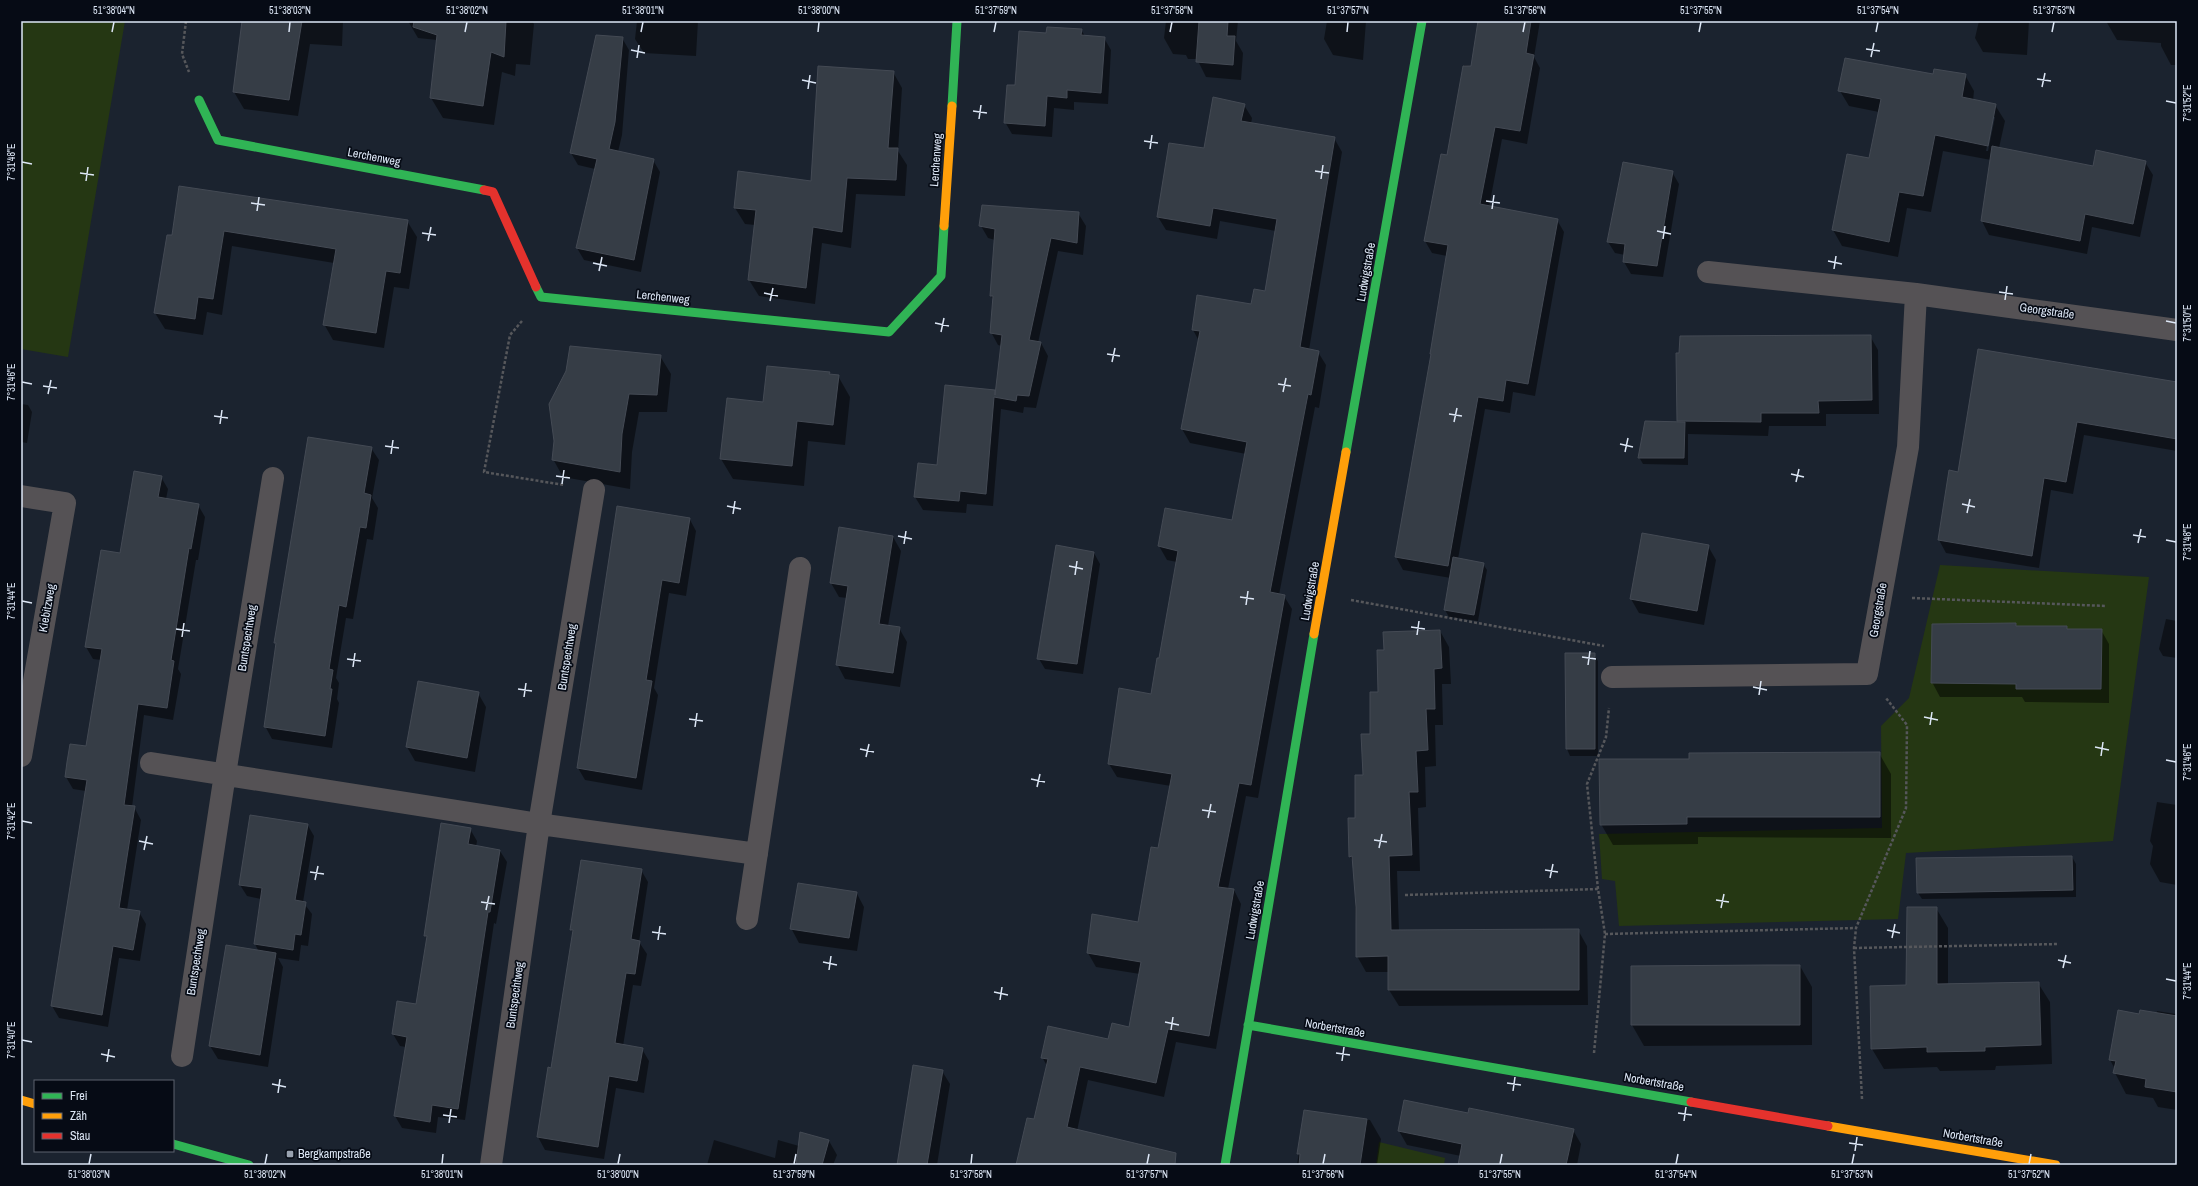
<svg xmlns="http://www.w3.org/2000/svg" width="2198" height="1186" font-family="'Archivo Narrow',sans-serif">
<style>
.green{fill:#253713}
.shadow{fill:#0007;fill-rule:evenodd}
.building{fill:#363d46;stroke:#444a54}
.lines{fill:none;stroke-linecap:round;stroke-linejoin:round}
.path{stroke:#56575b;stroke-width:2.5;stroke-dasharray:3 2;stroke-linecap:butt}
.street{stroke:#555255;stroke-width:22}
.fast{stroke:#30b455;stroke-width:9}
.slow{stroke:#ff9f0a;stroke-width:9}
.jam{stroke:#e5322d;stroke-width:9}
.ticks{fill:none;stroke:#dde7f6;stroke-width:1.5}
.poi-dot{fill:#99a2b0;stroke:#060b15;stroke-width:1.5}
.labels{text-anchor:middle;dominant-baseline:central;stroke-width:3.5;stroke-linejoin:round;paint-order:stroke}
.street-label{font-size:12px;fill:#dde7f6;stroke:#060b15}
.poi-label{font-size:12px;fill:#dde7f6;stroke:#060b15;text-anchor:start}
.neatline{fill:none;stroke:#dde7f6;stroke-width:1.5}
.ticks-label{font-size:10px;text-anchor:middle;fill:#dde7f6}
</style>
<rect width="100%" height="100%" fill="#1b232f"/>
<path class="green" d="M21,21H125L68,357L21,349Z
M1940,565L2149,577L2113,841L1906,853L1898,919L1619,926L1615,881L1602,879L1599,834L1882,828L1881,726L1909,698Z
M1379,1142L1445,1158L1444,1165H1376Z"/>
<path class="shadow" d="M226,21H343L342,46L310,44L298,116L244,109L234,92L243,23Z
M408,21H532L534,24L530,65L516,64L515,76L502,72L494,125L443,118L431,98L437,40L418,38Z
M637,21H698L696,56L644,53L635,39Z
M1166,21H1238L1236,41L1243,53L1241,80L1206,77L1197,59H1188L1186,55L1173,54L1164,38Z
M1327,21H1366L1363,60L1333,55L1324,39Z
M1479,21H1540L1534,57L1540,68L1527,144L1502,139L1489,207L1557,220L1564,232L1535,396L1513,392L1510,413L1485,409L1458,559L1483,564L1487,570L1478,621L1449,617L1445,610L1451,578L1403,570L1396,557L1432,356L1431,354L1447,256L1432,253L1425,241L1448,156L1464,65L1472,66Z
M1979,21H2029L2027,55L1983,52L1975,38Z
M2106,21H2177V65H2171L2161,46V43L2117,40Z
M1081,30L1085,36L1104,38L1111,50L1108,104L1074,102V110L1054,108L1052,137L1012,134L1005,122L1016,87L1047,34Z
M597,36L622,38L629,50L622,135L618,152L653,160L660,172L641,272L584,260L577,248L595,169L578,165L571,153Z
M893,72L902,88L898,151L907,165L905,196L856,194L851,248L822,243L815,304L759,296L749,280L755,225L745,224L735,208L812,182Z
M1934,75H1965L1974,91L1973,101L1995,105L2005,121L1999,148L2094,167L2145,162L2153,175L2140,237L2092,227L2087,254L1989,235L1982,221L1991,160L1943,151L1931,212L1907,208L1898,257L1842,246L1833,230L1869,159L1879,112L1849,106L1840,91ZM1993,117H1995L1988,151H1986Z
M1244,105L1252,118L1251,124L1334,138L1342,152L1309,350L1318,352L1326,365L1319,408L1315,407L1279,595L1284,596L1292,609L1258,798L1246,796L1228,889L1234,890L1241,904L1216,1049L1176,1042L1164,1097L1088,1080L1077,1131L1168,1152L1176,1165H1017L1035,1121L1047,1066L1042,1057L1109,1040L1130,1028L1140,974L1096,967L1088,953L1139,923L1158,849L1171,786L1117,777L1109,764L1151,695L1160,660L1177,562L1167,560L1159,546L1233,521L1246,454L1190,443L1182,429L1199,341L1193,330L1252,306L1266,292L1276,231L1220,221L1217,239L1166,230L1158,217L1204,149Z
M1672,172L1679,184L1663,277L1631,274L1624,262L1625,255L1615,253L1608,242Z
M180,187L407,221L417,237L409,289L394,287L384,348L333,340L324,324L334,263L232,246L222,315L207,312L203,335L165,329L155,313L173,237Z
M1078,213L1086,226L1083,255L1058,251L1038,343H1041L1048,356L1036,408L1024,407L1023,413L1001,409L993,506L967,504L966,513L923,510L915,497L994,391L996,394L1002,346L998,345L991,332L993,300L991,296L995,240L988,238L981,226Z
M1870,336L1878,350L1879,414H1826V426H1769L1768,436L1688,434V465L1643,464L1639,457L1679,423L1678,421Z
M1979,350L2177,383V451L2084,435L2073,494L2051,490L2039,568L1946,553L1939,540L1959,473Z
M660,356L671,374L667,412H639L632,452L630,489L563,477L553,459Z
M829,373L830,375L838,376L850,397L845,445L808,441L804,486L733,479L721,459L764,403Z
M21,404L28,405L32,412L27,443L21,442Z
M371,448L379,460L372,498L378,508L373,540L367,539L353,619L346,618L336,678L339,683L337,699L339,703L332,748L272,739L265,726L277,646L275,643Z
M161,477L168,489L166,499L198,505L205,517L198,560H196L178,669L181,674L173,720L144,715L132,807H134L141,820L127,910L139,912L146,924L140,961L119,958L108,1027L59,1018L52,1006L86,791L73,789L66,777L87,747L101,660L93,659L86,647L121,554Z
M689,518L696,531L686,596L669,593L654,688L658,695L642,790L585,780L578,768Z
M840,528L893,537L901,551L888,626L899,628L907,642L900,687L845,679L837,664L847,598L839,597L831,583Z
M1708,546L1716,560L1704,625L1639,613L1631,599Z
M1094,553L1100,564L1083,674L1045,669L1039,659Z
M2166,619L2177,621V658L2163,656L2159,649Z
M2016,624L2017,627H2066L2068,630H2101L2109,644V703L2025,702L2022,697H1940L1932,682Z
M1440,631L1449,647L1451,684H1442L1443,725H1435L1436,766L1425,767L1426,807L1418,808L1420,871H1397L1399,931L1578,930L1587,946L1588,1005L1399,1006L1389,990V972H1366L1357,956L1354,864L1350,856L1379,693L1385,651Z
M1566,654H1594L1598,661V756H1570L1567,749Z
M478,693L486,707L475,772L415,761L407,747Z
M1879,753L1891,774V838L1698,837V844L1613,845L1601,824L1690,760Z
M2157,802L2177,805V885L2160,882L2150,864L2153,846L2150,841Z
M307,824L314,836L303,902L312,914L308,946L301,945L299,961L278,958L283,967L268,1067L218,1059L210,1046L259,952L255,944L261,899L247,896L240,885Z
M470,829L477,841L476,847L500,851L507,862L496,924L494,923L465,1120L438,1117L436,1133L402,1128L395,1116L406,1047L400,1046L393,1034L417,1005L427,940L425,935Z
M2072,857L2076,864V897L1922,899L1918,893Z
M641,870L648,882L639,942L647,954L641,986L633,985L623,1046L642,1049L649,1061L644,1093L616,1088L604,1159L545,1150L538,1137L549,1069H552L574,934L571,930Z
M856,892L864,907L857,951L799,943L791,928Z
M1936,908L1948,928V985L2038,983L2050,1002L2052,1064L1996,1066L1995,1070L1940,1071L1937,1067L1884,1069L1872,1049L1871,987L1907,986Z
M1800,966L1812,987V1045L1644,1046L1632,1025V967Z
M2177,1010V1110L2158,1107L2153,1098L2126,1094L2115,1073V1069L2110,1060L2140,1015L2156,1014L2157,1011L2176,1014Z
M942,1071L950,1084L937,1165H898Z
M1305,1111L1370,1120L1381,1139L1377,1165H1297Z
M1469,1114L1573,1130L1581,1144L1577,1165H1459L1461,1156L1407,1145L1399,1131Z
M801,1133L829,1141L837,1155L833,1165H707L714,1140L775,1158L778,1140L799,1146Z
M1774,1164V1165H1736Z"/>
<path class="building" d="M242,21H302L289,100L233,92Z
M414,21H506L504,57L491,52L483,106L430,98L437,35L413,27Z
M1199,21H1228L1227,36H1235L1233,65L1196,62Z
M1478,21H1531L1526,53L1534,55L1520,131L1495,127L1480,204L1558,219L1528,384L1506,380L1503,401L1478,397L1448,566L1395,557L1431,354H1430L1448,245L1424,241L1441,154L1447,155L1463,66H1471Z
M1047,27L1082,29L1081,35L1105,37L1101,93L1067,90V98L1047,96L1045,126L1004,123L1007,85H1015L1019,31L1046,33Z
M596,35L623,37L615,122L609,149L654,159L634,260L576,248L597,159L570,153Z
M1845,58L1933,74L1934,69L1966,74L1962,97L1996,104L1988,146L1935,135L1923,196L1899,192L1889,242L1832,230L1847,154L1869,158L1881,99L1838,91Z
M818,66L894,71L888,148H898L896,180L847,178L842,232L813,227L806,288L748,280L756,210L734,208L738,171L811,181Z
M1213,97L1245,104L1241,121L1335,137L1300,347L1319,351L1311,395L1308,394L1270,592L1285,595L1251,785L1239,783L1218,887L1234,889L1209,1036L1168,1029L1156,1083L1080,1067L1067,1127L1176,1153L1175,1165H1016L1027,1118L1034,1119L1048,1059L1041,1058L1048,1026L1108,1039L1112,1023L1129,1027L1141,962L1087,953L1092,914L1138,922L1151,847L1158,848L1172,774L1108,764L1119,688L1151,694L1157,658H1159L1178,551L1158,546L1165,508L1232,520L1247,442L1181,429L1200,331L1192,330L1197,295L1251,304L1254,289L1265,291L1277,219L1213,208L1210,226L1157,217L1169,143L1204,148Z
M1992,146L2093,166L2096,150L2146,161L2133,224L2085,214L2080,241L1981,221Z
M1623,162L1673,171L1657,266L1623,262L1625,244L1607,242Z
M179,186L408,220L400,273L386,271L376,333L323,325L336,249L224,231L213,299L198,297L195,319L154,313L167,235H172Z
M982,205L1079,212L1077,243L1051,238L1029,340L1041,342L1029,396L1017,395L1016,401L994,397L986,494L960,491L959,501L914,497L918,463L937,465L945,385L995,390V395L1002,335L990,333L993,296H990L995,229L979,226Z
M1871,335L1872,400L1818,401L1819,413H1761V422L1677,421L1676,353H1679L1680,336Z
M570,346L661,355L657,395L629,394L622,434L620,472L552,460L554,441L549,404L566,371Z
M1978,349L2177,382V439L2077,422L2066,482L2044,478L2032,556L1938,540L1949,470L1958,472Z
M767,366L830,372L829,374L839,375L833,425L797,421L792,466L720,459L727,398L763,402Z
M1645,421L1685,422L1684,458H1638Z
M308,437L372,447L364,493L371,495L366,528L360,527L346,607L339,605L329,669L333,670L330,689H332L325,736L264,727L276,643H274Z
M134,471L162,476L158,497L199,504L191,549L189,548L171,660L174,661L167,708L138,704L124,805L135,806L119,908L140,911L133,950L113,946L102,1015L51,1006L87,780L65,777L67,762L70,744L86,746L102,649L85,647L101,550L120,553Z
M617,506L690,518L679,583L662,580L646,680L652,681L636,778L577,768Z
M839,527L893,536L879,624L900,627L893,673L836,665L848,586L830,583Z
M1642,533L1709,545L1697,611L1630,599Z
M1056,545L1094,552L1077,664L1037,659Z
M1453,557L1484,563L1474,615L1444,610Z
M2016,623V626H2067V629H2102L2101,689H2016V684L1931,683L1932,624Z
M1440,630L1442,668L1434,669L1435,709H1426L1428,750L1416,751L1418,792H1409L1412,855L1389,856L1391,930L1579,929V990H1388V956L1356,957V907L1352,856L1349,857L1348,818H1355V775H1363L1361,734H1370V692H1378L1377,650H1384L1383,632Z
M1565,653H1595V749H1566Z
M418,681L479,692L467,758L406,747Z
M1880,752V817H1687V824L1600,825L1599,759H1689V753Z
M250,815L308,824L295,900L306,902L301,935L295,934L293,950L254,944L262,888L239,885Z
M441,823L471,828L468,844L500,850L490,912H488L458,1109L432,1105L430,1122L394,1116L407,1037L392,1034L397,1001L416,1004L427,936H424Z
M2072,856L2073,890L1917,893L1916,858Z
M581,860L642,869L631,939L640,941L635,974L626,973L615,1043L643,1048L637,1081L609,1076L598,1147L537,1137L548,1067L551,1068L573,930H570Z
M798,883L857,892L849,938L790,929Z
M1907,907H1937V984L2039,982L2041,1045L1985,1047V1051L1927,1052V1047L1871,1049L1870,986L1906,985Z
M226,945L276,953L260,1055L209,1046Z
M1767,965H1800V1025H1631V966Z
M2118,1010L2139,1014L2140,1010L2177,1016V1092L2145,1087L2146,1079L2113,1073L2116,1061L2109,1060Z
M913,1065L943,1070L927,1165H897Z
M1404,1100L1468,1113L1469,1108L1574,1129L1566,1165H1458L1462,1144L1398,1131Z
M1304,1110L1367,1119L1360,1165H1299L1300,1154H1297Z
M800,1132L829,1140L822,1165H796Z"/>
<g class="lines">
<path class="path" d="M186,21L182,54L189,72
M522,321L510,335L484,472L564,485
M1912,598L2106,606
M1351,600L1604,646
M1405,895L1598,889
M1605,934L1856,928
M1854,948L2059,944
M1594,1053L1605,934L1598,889L1587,784L1606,737L1609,708
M1862,1099L1854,948L1856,928L1906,808L1907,725L1886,698"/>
<path class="street" d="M1708,272L1916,294L2177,330
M21,496L65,503L21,756
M1612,677L1867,674L1908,447L1916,294
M151,763L539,824L757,854
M747,919L800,568
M182,1056L225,774L273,478
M491,1165L539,824L594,490"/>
<path class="fast" d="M199,100L218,140L484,190
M952,106L957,21
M536,287L541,297L889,332L941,276L944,226
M1346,452L1422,21
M1248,1025L1691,1102
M173,1144L249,1165
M1225,1165L1314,634"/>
<path class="slow" d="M944,226L952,106
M1314,634L1346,452
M21,1100L35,1104
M1828,1126L2056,1165"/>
<path class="jam" d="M484,190L493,192L536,287
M1691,1102L1828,1126"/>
</g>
<path class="ticks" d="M112,32L114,22M289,32L290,22M465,32L467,22M641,32L643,22M818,32L819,22M994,32L996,22M1170,32L1172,22M1347,32L1348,22M1523,32L1525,22M1699,32L1701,22M1876,32L1878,22M2052,32L2054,22M1866,49L1880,51M631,50L645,53M1871,57L1874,43M637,58L639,45M2037,79L2051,81M802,80L816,83M2042,87L2045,73M808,89L810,75M2166,101L2176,103M973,111L987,113M979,119L981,105M1144,141L1158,143M1150,149L1152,135M22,162L32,164M1315,171L1329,173M80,173L94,175M1321,179L1323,165M86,181L88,167M1486,201L1500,203M251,203L265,205M1492,209L1494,195M257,211L259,197M1657,231L1671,234M422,233L436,235M1663,239L1665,226M428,241L431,227M1828,261L1842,264M593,263L607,266M1834,269L1836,256M599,271L602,257M1999,292L2013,294M764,293L778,296M2005,300L2007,286M770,301L773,288M2166,321L2176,323M935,323L949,326M941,332L944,318M1107,354L1120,356M1112,362L1115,348M22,382L32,384M1278,384L1291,386M43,386L57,388M1283,392L1286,378M48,394L51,380M1449,414L1462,416M214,416L228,418M1454,422L1457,408M220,424L222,410M1620,444L1633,447M385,446L399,448M1625,452L1628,438M391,454L393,440M1791,474L1804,477M556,476L570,478M1796,482L1799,469M562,484L564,470M1962,504L1975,507M727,506L741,509M1967,513L1970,499M733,514L735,501M2133,535L2146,537M898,536L912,539M2166,540L2176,542M2138,543L2141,529M904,544L906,531M1069,566L1083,569M1075,575L1077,561M1240,597L1254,599M22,601L32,603M1246,605L1248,591M1411,627L1425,629M176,629L190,631M1417,635L1419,621M182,637L184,623M1582,657L1596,659M347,659L361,661M1588,665L1590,651M353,667L355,653M1753,687L1767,690M518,689L532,691M1759,695L1761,681M524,697L526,683M1924,717L1938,720M689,719L703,721M1930,725L1932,712M695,727L697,713M2095,747L2109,750M860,749L874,752M2101,756L2103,742M866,757L869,744M2166,760L2176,762M1031,779L1045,782M1037,787L1040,774M1202,810L1216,812M1208,818L1211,804M22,821L32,823M1374,840L1387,842M139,841L153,844M1379,848L1382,834M144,850L147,836M1545,870L1558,872M310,872L324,874M1550,878L1553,864M315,880L318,866M1716,900L1729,902M481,902L495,904M1721,908L1724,894M486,910L489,896M1887,930L1900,933M652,932L666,934M1892,938L1895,924M658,940L660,926M2058,960L2071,963M823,962L837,965M2063,968L2066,955M829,970L831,956M2166,979L2176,981M994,992L1008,995M1000,1000L1002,987M1165,1022L1179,1025M1171,1030L1173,1017M22,1040L32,1042M1336,1053L1350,1055M101,1054L115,1057M1342,1061L1344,1047M107,1062L109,1049M1507,1083L1521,1085M272,1084L286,1087M1513,1091L1515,1077M278,1093L280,1079M1678,1113L1692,1115M443,1115L457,1117M1684,1121L1686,1107M449,1123L451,1109M1849,1143L1863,1145M1855,1151L1857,1137M89,1164L91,1154M265,1164L267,1154M442,1164L443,1154M618,1164L620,1154M794,1164L796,1154M971,1164L972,1154M1147,1164L1149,1154M1323,1164L1325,1154M1500,1164L1502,1154M1676,1164L1678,1154M1852,1164L1854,1154M2029,1164L2031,1154"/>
<rect class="poi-dot" x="286" y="1150" width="8" height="8" rx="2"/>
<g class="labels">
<g class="street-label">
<text transform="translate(374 157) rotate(11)">Lerchenweg</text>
<text transform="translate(936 160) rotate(-86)">Lerchenweg</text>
<text transform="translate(1366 272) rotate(-80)">Ludwigstraße</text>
<text transform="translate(663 297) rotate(6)">Lerchenweg</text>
<text transform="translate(2047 311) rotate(8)">Georgstraße</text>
<text transform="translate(1310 591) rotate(-80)">Ludwigstraße</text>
<text transform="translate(47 608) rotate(-80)">Kiebitzweg</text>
<text transform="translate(1878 610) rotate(-80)">Georgstraße</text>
<text transform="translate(247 638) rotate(-81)">Buntspechtweg</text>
<text transform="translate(567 657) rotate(-81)">Buntspechtweg</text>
<text transform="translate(1255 910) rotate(-80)">Ludwigstraße</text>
<text transform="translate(196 962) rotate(-81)">Buntspechtweg</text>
<text transform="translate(515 995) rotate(-82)">Buntspechtweg</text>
<text transform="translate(1335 1028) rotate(10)">Norbertstraße</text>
<text transform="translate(1654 1082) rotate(10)">Norbertstraße</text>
<text transform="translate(1973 1138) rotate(10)">Norbertstraße</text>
</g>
<g class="poi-label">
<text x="298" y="1154">Bergkampstraße</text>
</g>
</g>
<rect width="2198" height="1186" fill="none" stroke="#060b15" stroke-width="44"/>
<rect x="34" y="1080" width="140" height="72" fill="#060b15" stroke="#5c636f"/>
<rect x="42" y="1093" width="20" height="6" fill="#30b455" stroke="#5c636f"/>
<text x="70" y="1100" font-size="12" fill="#dde7f6">Frei</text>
<rect x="42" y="1113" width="20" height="6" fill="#ff9f0a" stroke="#5c636f"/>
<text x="70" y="1120" font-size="12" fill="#dde7f6">Zäh</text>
<rect x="42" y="1133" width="20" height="6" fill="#e5322d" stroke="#5c636f"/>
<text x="70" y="1140" font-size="12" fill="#dde7f6">Stau</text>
<rect x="22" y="22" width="2154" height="1142" class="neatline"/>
<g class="ticks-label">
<text x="114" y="14">51°38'04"N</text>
<text x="290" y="14">51°38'03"N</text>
<text x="467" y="14">51°38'02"N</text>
<text x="643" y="14">51°38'01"N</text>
<text x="819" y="14">51°38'00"N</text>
<text x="996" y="14">51°37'59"N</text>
<text x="1172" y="14">51°37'58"N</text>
<text x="1348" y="14">51°37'57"N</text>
<text x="1525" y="14">51°37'56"N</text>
<text x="1701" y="14">51°37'55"N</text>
<text x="1878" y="14">51°37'54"N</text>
<text x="2054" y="14">51°37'53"N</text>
<text transform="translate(2187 103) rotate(-90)" y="4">7°31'52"E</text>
<text transform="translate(11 162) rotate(-90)" y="4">7°31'48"E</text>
<text transform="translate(2187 323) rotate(-90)" y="4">7°31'50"E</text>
<text transform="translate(11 382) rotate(-90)" y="4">7°31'46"E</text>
<text transform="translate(2187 542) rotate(-90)" y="4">7°31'48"E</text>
<text transform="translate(11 601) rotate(-90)" y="4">7°31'44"E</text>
<text transform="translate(2187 762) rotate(-90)" y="4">7°31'46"E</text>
<text transform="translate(11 821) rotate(-90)" y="4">7°31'42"E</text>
<text transform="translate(2187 981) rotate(-90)" y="4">7°31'44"E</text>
<text transform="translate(11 1040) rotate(-90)" y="4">7°31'40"E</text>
<text x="89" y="1178">51°38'03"N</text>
<text x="265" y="1178">51°38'02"N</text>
<text x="442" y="1178">51°38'01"N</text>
<text x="618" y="1178">51°38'00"N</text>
<text x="794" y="1178">51°37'59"N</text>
<text x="971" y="1178">51°37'58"N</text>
<text x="1147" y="1178">51°37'57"N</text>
<text x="1323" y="1178">51°37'56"N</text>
<text x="1500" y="1178">51°37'55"N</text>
<text x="1676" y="1178">51°37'54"N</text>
<text x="1852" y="1178">51°37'53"N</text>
<text x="2029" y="1178">51°37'52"N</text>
</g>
</svg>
